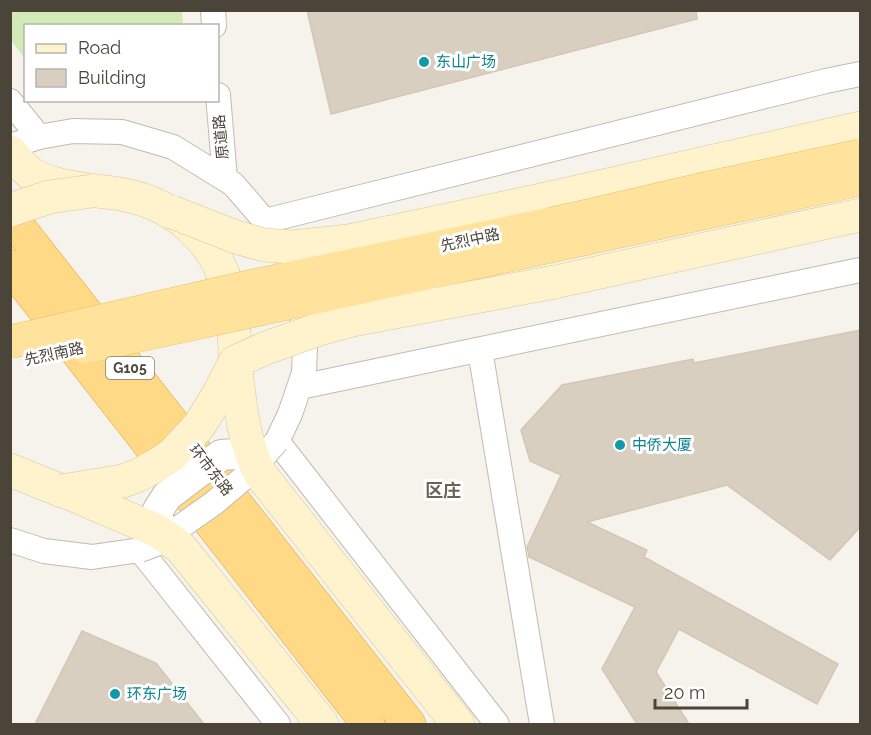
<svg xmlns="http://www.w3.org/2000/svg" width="871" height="735" font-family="Raleway,'Noto Sans SC',sans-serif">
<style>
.green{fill:#d2eab5}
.building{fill:#d8cfc1;stroke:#d3c7b4;stroke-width:1.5}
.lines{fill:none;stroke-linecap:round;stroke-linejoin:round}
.minor-casing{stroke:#c2bbae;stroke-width:26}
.secondary-casing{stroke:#d6c79b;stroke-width:34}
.trunk-casing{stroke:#e0a43c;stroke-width:34}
.minor{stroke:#fff;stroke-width:24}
.secondary{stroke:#fff3cd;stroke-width:33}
.trunk{stroke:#ffd985;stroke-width:33}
.minor-bridge-casing{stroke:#c2bbae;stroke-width:26;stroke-linecap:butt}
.tertiary-bridge-casing{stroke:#c2bbae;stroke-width:32;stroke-linecap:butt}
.secondary-bridge-casing{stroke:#d6c79b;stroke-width:34;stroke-linecap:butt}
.primary-bridge-casing{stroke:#e6c16a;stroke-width:34;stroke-linecap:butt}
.minor-bridge{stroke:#fff;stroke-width:24}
.tertiary-bridge{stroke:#fff;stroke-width:30}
.secondary-bridge{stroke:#fff3cd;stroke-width:33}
.primary-bridge{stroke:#ffe39c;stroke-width:33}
.culture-dot{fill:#0f9aa8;stroke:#fff;stroke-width:2}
.labels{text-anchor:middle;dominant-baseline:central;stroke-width:6;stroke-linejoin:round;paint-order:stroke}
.shield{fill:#fff;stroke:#817c74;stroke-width:1.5}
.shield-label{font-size:14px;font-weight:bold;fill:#4b4439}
.culture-label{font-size:15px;fill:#0d838f;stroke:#fff;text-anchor:start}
.street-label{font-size:15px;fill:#4b4439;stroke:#fff}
.quarter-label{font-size:18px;font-weight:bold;fill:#6e6250;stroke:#fff}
</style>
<rect width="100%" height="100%" fill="#f6f3ec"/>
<path class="green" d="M11,10L182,11L183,25L26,26L25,59L11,40Z"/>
<path class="building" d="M307,10H696L697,19L331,114Z
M861,330V526L830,560L727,485L587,522L647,550L644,557L838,664L817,704L679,629L656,672L689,724H637L602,669L635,607L529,557L527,547L561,475L530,461L521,430L562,385L693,359L694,363Z
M82,631L156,663L204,724H35Z"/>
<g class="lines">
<g class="minor-casing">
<path id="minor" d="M213,10L214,26
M218,95L225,179
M10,101L39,137
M10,146L39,137L73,131L122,132L173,147L233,184L265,221L287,258L301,303L305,347L304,373L290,414L277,441L497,724
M265,221L826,81L860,74
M480,350L542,724
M300,387L860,270
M10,540L44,551L92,557L140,550L278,724"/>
</g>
<g class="secondary-casing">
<path id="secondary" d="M10,152C17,159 24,170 33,175C57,188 86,189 113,193C169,200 217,237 229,294C234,317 235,339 235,362
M532,202L860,128
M555,282L860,215
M10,470L62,491
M387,635L458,724
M303,700L322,724"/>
</g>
<g class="trunk-casing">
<path id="trunk" d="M10,216L409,724
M10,266L368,724"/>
</g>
<use href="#minor" class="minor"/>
<use href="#secondary" class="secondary"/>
<use href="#trunk" class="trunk"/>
<g class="minor-bridge-casing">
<path id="minor-bridge" d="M140,550L156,544L214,503L246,476L277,441"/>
</g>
<g class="tertiary-bridge-casing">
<path id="tertiary-bridge" d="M158,531V510L167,496L221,455L235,454L252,458"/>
</g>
<g class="secondary-bridge-casing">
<path id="secondary-bridge" d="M10,210L49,197L92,191
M172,212L236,237L264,245L293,247L349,241L532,202
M235,362C240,401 242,440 261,475L387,635
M62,491L123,481L139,475L157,465L172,455L199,426L218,395L235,362L266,348L322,328L352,320L555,282
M64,491L158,531L181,548L303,700"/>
</g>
<g class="primary-bridge-casing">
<path id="primary-bridge" d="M10,342L248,287L570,220L708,188L860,156
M85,347L860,179"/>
</g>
<use href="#minor-bridge" class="minor-bridge"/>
<use href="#tertiary-bridge" class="tertiary-bridge"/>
<use href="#secondary-bridge" class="secondary-bridge"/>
<use href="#primary-bridge" class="primary-bridge"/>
</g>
<g class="culture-dot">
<circle cx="424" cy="62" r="6"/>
<circle cx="620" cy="445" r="6"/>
<circle cx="115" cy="694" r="6"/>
</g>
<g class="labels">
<rect class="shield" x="106" y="357" width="48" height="22" rx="4.5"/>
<g class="shield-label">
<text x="130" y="368">G105</text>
</g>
<g class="culture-label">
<text x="436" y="62">东山广场</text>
<text x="632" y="445">中侨大厦</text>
<text x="127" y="694">环东广场</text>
</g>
<g class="street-label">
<text transform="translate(221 137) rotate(-95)">原道路</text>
<text transform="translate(470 240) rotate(-12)">先烈中路</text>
<text transform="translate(54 354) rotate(-12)">先烈南路</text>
<text transform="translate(211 470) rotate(52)">环市东路</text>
</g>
<g class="quarter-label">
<text x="443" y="490">区庄</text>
</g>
</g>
<rect width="871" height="735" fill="none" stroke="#4b4439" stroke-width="24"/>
<rect x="24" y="24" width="195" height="78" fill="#ffffff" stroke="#b7b4b0" stroke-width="1.5"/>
<rect x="36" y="44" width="30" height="9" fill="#fff3cd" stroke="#b7b4b0" stroke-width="1.5"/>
<text x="78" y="54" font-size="18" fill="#4b4439">Road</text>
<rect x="36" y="69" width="30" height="18" fill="#d8cfc1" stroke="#b7b4b0" stroke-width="1.5"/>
<text x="78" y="84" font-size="18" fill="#4b4439">Building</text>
<path d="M655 699v9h92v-9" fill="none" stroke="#4b4439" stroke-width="3"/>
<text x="664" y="699" font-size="18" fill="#4b4439" stroke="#ffffff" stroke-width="4.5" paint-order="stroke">20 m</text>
</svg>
